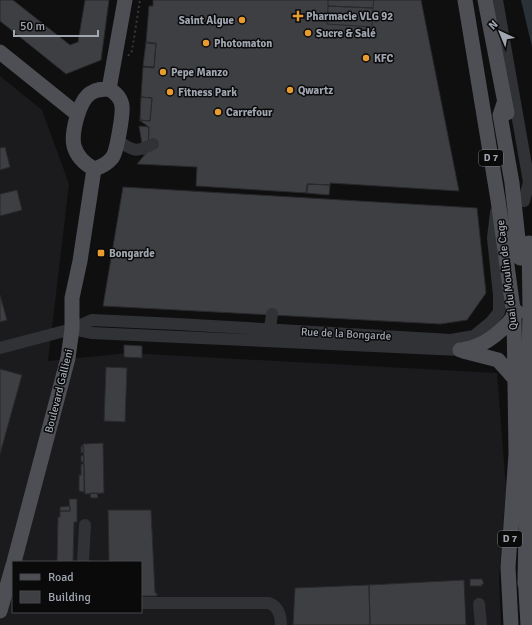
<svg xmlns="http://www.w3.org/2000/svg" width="532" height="625" font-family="Signika,sans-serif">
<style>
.built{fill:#1b1b1d;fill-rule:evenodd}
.water{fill:#2a3238}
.building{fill:#3e3f43;stroke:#29292c}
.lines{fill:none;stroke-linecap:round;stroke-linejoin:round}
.path{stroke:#36383c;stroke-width:2;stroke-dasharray:2 3;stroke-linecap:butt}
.minor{stroke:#303235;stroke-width:12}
.major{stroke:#4d4f54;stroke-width:15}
.poi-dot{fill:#e89c2f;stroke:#0a0a0b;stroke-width:1.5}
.labels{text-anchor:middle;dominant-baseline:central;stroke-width:3;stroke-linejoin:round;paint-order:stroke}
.shield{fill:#0a0a0b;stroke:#74787f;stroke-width:1}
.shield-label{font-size:10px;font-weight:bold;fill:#a1a7b1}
.poi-label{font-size:11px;font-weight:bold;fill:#a1a7b1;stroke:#0a0a0b;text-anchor:start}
.street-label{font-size:11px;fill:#a1a7b1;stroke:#0a0a0b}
</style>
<rect width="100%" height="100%" fill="#0f0f10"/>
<path class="built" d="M0,76L42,110L69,184L48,361L128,353L497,373L506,488L499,579L501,625H0ZM13,562H141V612H13Z"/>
<path class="water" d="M521,0H532V47Z"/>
<path class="building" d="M0,0H13L70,45L78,42L85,0H109L101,60L66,74L0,21Z
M153,0H421L459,191L330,183V185L308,184L307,193L196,186L197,167L137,164L148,151L149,127L139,120L150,121L152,98L141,97L143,67L154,68L156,44L146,43L149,6H153Z
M328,0H374L373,8L328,6Z
M328,6L373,8L372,27L327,24Z
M146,42L156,43L154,67L143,66Z
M141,97L152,98L150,121L140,120Z
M139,126L149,127L148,151L144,156Z
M5,147L10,167L0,170V148Z
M307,184L330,185L329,195L306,193Z
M123,187L477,208L486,293L467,320L440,324L103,306Z
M17,190L22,210L0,216V194Z
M0,295L7,320L0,322Z
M124,345L142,346V358L124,357Z
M106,367L127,368L125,422L104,421Z
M0,369L22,375L0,454Z
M103,443L104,493L85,494L83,444Z
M81,446H83L84,452L81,453Z
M84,455V461L81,462V456Z
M81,464H84V492L79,491V475H81Z
M90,493H97L98,498H91Z
M69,499H77V522H74L73,562H57L58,517H60V511H70Z
M70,506V511H60V507Z
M108,510H151L155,593H157V596H141V562H109Z
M470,579H482L484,584H482V586H470Z
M464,580L466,625H370L369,585Z
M369,585L370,625H293L295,588Z"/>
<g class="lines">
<path class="path" d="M128,56L132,51L140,0"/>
<path class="minor" d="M497,0L529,182L524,201
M118,141C134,151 135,153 153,144
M72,329L91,333L460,350
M269,336L272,314
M0,348L72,329L92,320L177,324L451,340L474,336L490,323L499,312V295L493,238L496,212
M83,562L85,525
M141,603H269C279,607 281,616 281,625
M479,604L481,625"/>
<path class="major" d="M465,0L498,200L514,316L516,454L508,567L511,625
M485,0L507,113
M0,52L77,114
M109,89C116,93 121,98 122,106C123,114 117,152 112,158C107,164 101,167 94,169C85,164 77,157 74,146C71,133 79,100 91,93C97,89 103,89 109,89Z
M109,89L125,0
M504,103L500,115L512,183L520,258
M460,350C466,349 473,348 479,345C493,339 508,325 517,312
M463,351L498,360L515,379
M14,562L68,358L72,329V298L80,261L94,169
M525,574L528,625
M525,584L530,307L529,243
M0,611L13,565"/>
</g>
<g class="poi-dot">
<path d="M296 10h4v4h4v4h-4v4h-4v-4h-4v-4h4z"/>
<circle cx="242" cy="20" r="4"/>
<circle cx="308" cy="33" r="4"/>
<circle cx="206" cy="43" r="4"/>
<circle cx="366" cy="58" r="4"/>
<circle cx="163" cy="72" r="4"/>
<circle cx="290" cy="90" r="4"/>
<circle cx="170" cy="92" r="4"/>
<circle cx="218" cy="112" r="4"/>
<rect x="97" y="249" width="8" height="8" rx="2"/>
</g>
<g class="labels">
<g class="shield">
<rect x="479" y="150" width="24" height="16" rx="3"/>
<rect x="498" y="531" width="24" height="16" rx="3"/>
</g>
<g class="shield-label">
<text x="491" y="158">D 7</text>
<text x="510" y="539">D 7</text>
</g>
<g class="poi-label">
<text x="306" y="16">Pharmacie VLG 92</text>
<text x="234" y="20" text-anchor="end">Saint Algue</text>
<text x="316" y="33">Sucre &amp; Salé</text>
<text x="214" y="43">Photomaton</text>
<text x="374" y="58">KFC</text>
<text x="171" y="72">Pepe Manzo</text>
<text x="298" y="90">Qwartz</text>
<text x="178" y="92">Fitness Park</text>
<text x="226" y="112">Carrefour</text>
<text x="109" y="253">Bongarde</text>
</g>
<g class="street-label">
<text transform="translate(507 275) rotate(-97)">Quai du Moulin de Cage</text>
<text transform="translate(346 334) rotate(3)">Rue de la Bongarde</text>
<text transform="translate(59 391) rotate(-76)">Boulevard Gallieni</text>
</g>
</g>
<rect x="12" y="561" width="130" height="52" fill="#0a0a0b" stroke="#46494d"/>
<rect x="20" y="574" width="20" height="6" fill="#4d4f54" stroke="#46494d"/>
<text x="48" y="581" font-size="12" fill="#a1a7b1">Road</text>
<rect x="20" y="591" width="20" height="12" fill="#3e3f43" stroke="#46494d"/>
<text x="48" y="601" font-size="12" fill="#a1a7b1">Building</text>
<g transform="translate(500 32) rotate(316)" stroke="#0a0a0b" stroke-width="3" paint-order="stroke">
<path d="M0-3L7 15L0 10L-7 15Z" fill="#a1a7b1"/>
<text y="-6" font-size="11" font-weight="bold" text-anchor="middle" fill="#a1a7b1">N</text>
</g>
<path d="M14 30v6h84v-6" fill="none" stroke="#a1a7b1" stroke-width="2"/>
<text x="20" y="30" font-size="12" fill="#a1a7b1" stroke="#0a0a0b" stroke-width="3" paint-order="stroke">50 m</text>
</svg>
